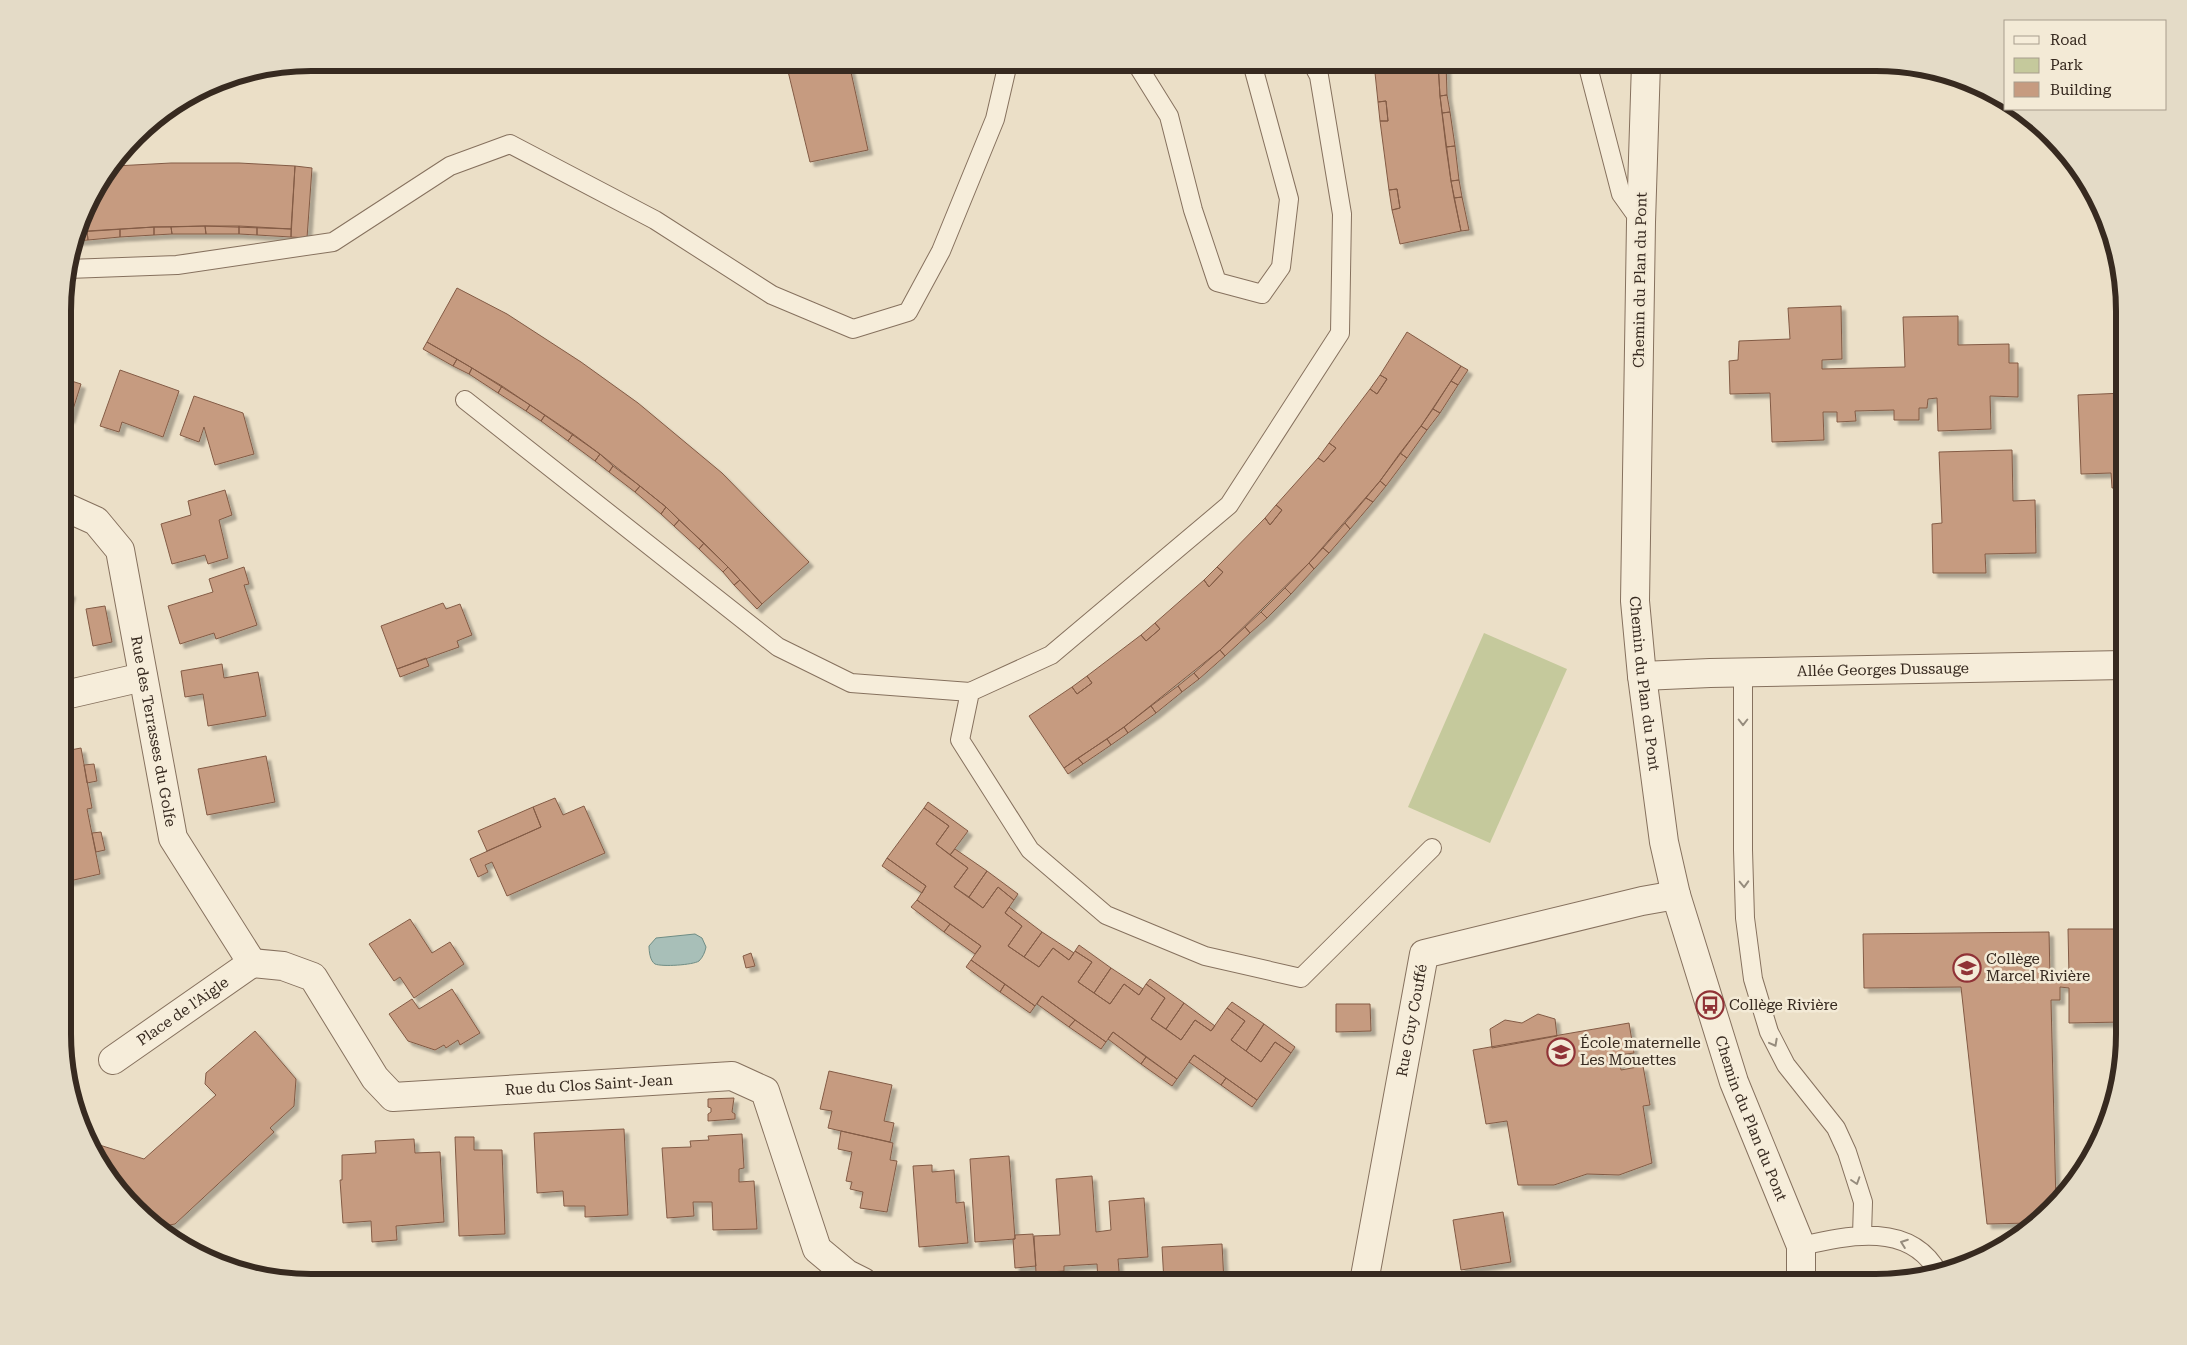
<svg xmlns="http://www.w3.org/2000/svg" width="2187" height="1345" font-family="'Roboto Serif',serif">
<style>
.green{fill:#c5c99c}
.water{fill:#a8bfb8;stroke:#6f8d85}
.building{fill:#c69b80;stroke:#835b45;filter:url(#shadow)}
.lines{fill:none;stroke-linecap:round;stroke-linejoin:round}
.lane-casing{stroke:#86715e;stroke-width:20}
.street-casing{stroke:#86715e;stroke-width:30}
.lane{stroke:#f6edda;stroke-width:18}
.street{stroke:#f6edda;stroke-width:28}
.oneway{stroke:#968c7d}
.labels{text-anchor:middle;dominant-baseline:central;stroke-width:5;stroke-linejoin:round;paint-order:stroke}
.street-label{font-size:15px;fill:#372a20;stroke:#f3ead6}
.poi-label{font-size:15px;fill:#372a20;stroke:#f3ead6;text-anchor:start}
.rim{fill:none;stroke:#372a20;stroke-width:6}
</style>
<defs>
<filter id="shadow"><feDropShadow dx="4.5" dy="4.5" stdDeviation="1" flood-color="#0004"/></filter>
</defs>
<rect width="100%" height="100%" fill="#ebdfc7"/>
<path class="green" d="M1484,633L1567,669L1490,843L1408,807Z"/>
<path class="water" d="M695,934L702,938L706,947C705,952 703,957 699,961C693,965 662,967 655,964C650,961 649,951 649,946L656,938Z"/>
<path class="building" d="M786,63H849L868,150L810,162Z
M1374,63H1438L1440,96L1451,181L1461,231L1400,244L1392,210L1400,208L1397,189L1389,190L1380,121H1388L1386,101L1378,102Z
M1438,63H1446L1447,95L1440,96Z
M1447,95L1450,112L1442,113L1440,96Z
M1386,101L1388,121H1380L1378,102Z
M1450,112L1455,146L1446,147L1442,113Z
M1455,146L1459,180L1451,181L1446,147Z
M171,163H239L295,166L291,229L205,226L154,227L79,232L88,201L115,166Z
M295,166L312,168L307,238L291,237Z
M1459,180L1462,197L1454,198L1451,181Z
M1397,189L1400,208L1392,210L1389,190Z
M1462,197L1469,230L1461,231L1454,198Z
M205,226H239V234H206Z
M205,226L206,234H172L171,227Z
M239,226L257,227V235L239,234Z
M154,227H171L172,234L154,235Z
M154,227V235L120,237V229Z
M257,227L291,229V237L257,235Z
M120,229V237L88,240L87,231Z
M87,231L88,240L76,241L79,232Z
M457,288L507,314L581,362L638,403L722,473L809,562L762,604L728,567L666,507L600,454L530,405L472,368L427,342Z
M1841,306L1842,359L1822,360V369L1905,367L1903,317L1958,316V345L2009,344V363H2018V397L1990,396L1991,429L1938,431L1937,398L1928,399L1927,408H1919V420H1894V410L1855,411L1856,421L1837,422V412H1823L1824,440L1772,442L1770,393L1730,394L1729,361L1738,360L1739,341L1790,339L1788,308Z
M1407,332L1461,366L1421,426L1380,481L1309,563L1220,650L1124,727L1064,768L1029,716L1072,687L1077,694L1092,683L1087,676L1141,635L1146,641L1160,629L1155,623L1204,580L1209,587L1223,572L1217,567L1265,518L1270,525L1282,510L1276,505L1318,458L1324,462L1336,448L1329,443L1370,389L1377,394L1387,379L1380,375Z
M427,342L457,359L453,366L423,349Z
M457,359L472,368L469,374L453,366Z
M1461,366L1468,370L1458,385L1451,381Z
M472,368L502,386L498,393L469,374Z
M120,370L179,391L163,437L122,422L119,432L100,426Z
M1380,375L1387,379L1377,394L1370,389Z
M65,379L81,384L70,419L65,417Z
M1451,381L1458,385L1440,413L1433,409Z
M502,386L530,405L526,411L498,393Z
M2124,393V487L2112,488L2111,473L2081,474L2078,395Z
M194,396L243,413L254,454L215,465L204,427L199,442L180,435Z
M530,405L545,415L541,421L526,411Z
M1433,409L1440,413L1427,430L1421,426Z
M545,415L573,434L568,441L541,421Z
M1421,426L1427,430L1407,458L1400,453Z
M573,434L600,454L595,461L568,441Z
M1329,443L1336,448L1324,462L1318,458Z
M2012,450L2013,501L2035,500L2036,553L1985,554L1986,573H1933L1932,524L1942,523L1939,452Z
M1400,453L1407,458L1386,486L1380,481Z
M600,454L613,466L609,472L595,461Z
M613,466L640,486L635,492L609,472Z
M1380,481L1386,486L1373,502L1366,498Z
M640,486L666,507L661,514L635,492Z
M225,490L232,515L219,520L228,558L208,564L205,555L172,564L161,524L191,515L188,501Z
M1366,498L1373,502L1350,529L1345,523Z
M1276,505L1282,510L1270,525L1265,518Z
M666,507L679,520L674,526L661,514Z
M679,520L704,543L699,549L674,526Z
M1345,523L1350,529L1329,553L1323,548Z
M704,543L728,567L723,572L699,549Z
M1323,548L1329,553L1314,569L1309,563Z
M1309,563L1314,569L1291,594L1285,588Z
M244,567L249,584L244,585L257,625L216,639L214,633L180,644L168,606L213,592L209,579Z
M728,567L740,580L734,585L723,572Z
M1217,567L1223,572L1209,587L1204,580Z
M740,580L762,604L757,609L734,585Z
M1285,588L1291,594L1267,618L1261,612Z
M65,591L71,593L65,612Z
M443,603L446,609L460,604L472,635L457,641L459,647L397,669L381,626Z
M105,606L112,642L93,646L86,609Z
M1261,612L1267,618L1250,633L1245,627Z
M1155,623L1160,629L1146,641L1141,635Z
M1245,627L1250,633L1225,656L1220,650Z
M1220,650L1225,656L1199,679L1194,673Z
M426,658L429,666L400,677L397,669Z
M222,664L224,678L258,672L266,716L208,726L203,694L185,697L181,671Z
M1194,673L1199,679L1182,692L1178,686Z
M1087,676L1092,683L1077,694L1072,687Z
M1178,686L1182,692L1156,713L1151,706Z
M1151,706L1156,713L1128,733L1124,727Z
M1124,727L1128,733L1111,745L1107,739Z
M1107,739L1111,745L1083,764L1078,758Z
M81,748L92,808L87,809L100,874L65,882V751Z
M266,756L275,802L207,815L198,769Z
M1078,758L1083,764L1068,774L1064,768Z
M94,764L97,781L87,783L84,765Z
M555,798L563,815L584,806L605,853L507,896L492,862L485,865L488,872L478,877L470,859L541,827L533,807Z
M928,802L968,831L950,855L936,844L949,826L924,808Z
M533,807L541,827L487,851L478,831Z
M924,808L949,826L936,844L968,868L954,887L983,908L998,887L1014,900L1005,913L1022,926L1008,946L1039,967L1053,948L1069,960L1075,951L1092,962L1078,982L1110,1004L1124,984L1139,995L1146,984L1165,998L1151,1019L1181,1040L1195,1020L1211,1031L1227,1008L1245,1021L1231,1040L1261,1062L1275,1042L1291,1053L1257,1100L1194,1055L1177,1079L1113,1032L1106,1042L1042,996L1035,1006L971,960L981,946L917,900L926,886L887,858Z
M101,832L105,850L96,852L92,833Z
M955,849L987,871L969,897L954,887L968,868L950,855Z
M887,858L926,886L922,893L882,866Z
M987,871L1018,894L1014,900L998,887L983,908L969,897Z
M917,900L950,924L944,932L911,907Z
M1009,907L1042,932L1024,957L1008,946L1022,926L1005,913Z
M410,919L432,953L450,942L464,964L414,998L400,977L394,981L369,944Z
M950,924L981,946L975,954L944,932Z
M2068,929H2124V1022L2069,1023V988L2060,987V1000H2051L2056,1204L2031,1225V1223L1987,1224L1961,987L1864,988L1863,934L2049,932L2050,977L2069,976Z
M1042,932L1074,953L1069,960L1053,948L1039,967L1024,957Z
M1079,945L1111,968L1094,993L1078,982L1092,962L1075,951Z
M751,953L755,966L746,968L743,956Z
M971,960L1005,984L1000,992L966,967Z
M1111,968L1143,989L1139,995L1124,984L1110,1004L1094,993Z
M1150,979L1184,1003L1166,1029L1151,1019L1165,998L1146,984Z
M1005,984L1035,1006L1030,1013L1000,992Z
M452,989L480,1033L460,1045L458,1040L446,1048L444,1045L435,1050L408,1041L389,1014L412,999L419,1009Z
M1042,996L1075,1020L1069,1027L1037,1004Z
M1232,1002L1264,1024L1246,1051L1231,1040L1245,1021L1227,1008Z
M1184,1003L1215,1026L1211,1031L1195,1020L1181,1040L1166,1029Z
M1336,1004H1370L1371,1031L1336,1032Z
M1538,1014L1555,1019L1557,1036L1492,1048L1490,1029L1505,1020L1522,1023Z
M1075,1020L1106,1042L1101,1049L1069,1027Z
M1629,1023L1634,1053L1619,1055L1621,1070L1643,1066L1650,1105L1643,1106L1652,1163L1619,1175L1587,1174L1554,1185H1518L1507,1121L1486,1124L1473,1050Z
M1264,1024L1295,1047L1291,1053L1275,1042L1261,1062L1246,1051Z
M255,1031L296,1079L294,1106L270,1128L274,1132L175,1224L158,1227L136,1210L104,1171L90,1142L144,1159L216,1095L205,1084L206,1073Z
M1113,1032L1146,1057L1141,1064L1108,1039Z
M1194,1055L1226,1078L1221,1085L1189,1062Z
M1146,1057L1177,1079L1172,1086L1141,1064Z
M829,1071L892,1085L884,1121L894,1123L890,1142L828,1128L832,1111L820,1109Z
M1226,1078L1257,1100L1252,1107L1221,1085Z
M734,1098L732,1112L735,1114V1119L708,1121V1114L711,1112V1108L708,1107V1099Z
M624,1129L628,1215L585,1217V1206H564L563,1191L537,1193L534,1133Z
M841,1131L893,1143L890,1160L897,1161L887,1212L860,1208L863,1192L850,1189L852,1182L846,1181L852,1152L838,1149Z
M742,1134L744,1168L739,1169V1182L754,1181L757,1229L713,1230L712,1202H693L694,1216L667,1218L662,1148L691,1147L690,1141L709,1140L708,1136Z
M455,1137H474V1150H502L505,1234L459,1236Z
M414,1139L415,1153L440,1152L444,1222L396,1226L397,1240L372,1242L371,1221L343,1223L340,1180H342V1155L376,1153L375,1141Z
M1009,1156L1015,1239L975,1242L970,1159Z
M932,1165V1172L954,1170L956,1203L964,1202L968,1243L919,1247L913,1166Z
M1092,1176L1096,1232L1111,1230L1109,1201L1144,1198L1148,1257L1118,1259L1120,1282H1098L1097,1264L1064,1266V1271L1036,1273L1034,1236L1060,1235L1056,1179Z
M2056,1188H2068L2056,1204Z
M1503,1212L1511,1262L1461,1270L1453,1220Z
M1033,1234L1036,1266L1015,1268L1013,1239H1015V1235Z
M1222,1244L1224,1282H1164L1162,1247Z
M1553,1273L1560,1282H1541Z"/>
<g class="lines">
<g class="lane-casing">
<path id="lane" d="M1136,63L1169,116L1193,210L1217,282L1262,294L1281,267L1289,199L1252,63
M1312,63L1319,76L1342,214L1340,333L1229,505L1051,655L970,692L960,740L1030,850L1106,915L1205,956L1301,978L1432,848
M1587,63L1621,194L1641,222
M68,269L177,265L333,242L450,166L510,144L655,220L772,295L853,329L908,312L941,251L995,119L1008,63
M465,400L778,647L851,683L970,692
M1743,673V850L1745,918L1753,979L1769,1032L1786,1065L1836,1128L1847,1152L1863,1202L1862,1235
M1801,1246C1849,1235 1911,1221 1939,1274"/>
</g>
<g class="street-casing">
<g id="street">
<path id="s1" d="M1646,63L1641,222L1635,601L1642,676L1664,842L1676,895L1734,1082L1801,1246V1282"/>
<path id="s2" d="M65,507L96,521L120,550L173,838L252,963"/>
<path id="s3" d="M1642,676L1710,673L2124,665"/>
<path d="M65,695L143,677"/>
<path id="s4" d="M252,963L283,966L313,977L375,1078L393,1097L732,1076L765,1091L817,1249L847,1274L863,1282"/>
<path id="s5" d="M113,1060L252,963"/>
<path id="s6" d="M1364,1282L1424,954L1642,901L1676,895"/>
</g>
</g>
<use href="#lane" class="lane"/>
<use href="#street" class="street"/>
</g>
<defs><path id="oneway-chevron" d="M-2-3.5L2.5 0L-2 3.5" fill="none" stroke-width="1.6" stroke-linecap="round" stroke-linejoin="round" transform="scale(1.25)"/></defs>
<g class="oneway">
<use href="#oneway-chevron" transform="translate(1743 722) rotate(90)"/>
<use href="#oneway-chevron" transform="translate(1744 884) rotate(88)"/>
<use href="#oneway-chevron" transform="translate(1774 1043) rotate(62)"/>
<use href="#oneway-chevron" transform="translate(1856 1181) rotate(72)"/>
<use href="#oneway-chevron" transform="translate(1904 1243) rotate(-160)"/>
</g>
<defs>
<g id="school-ring" transform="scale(1.4375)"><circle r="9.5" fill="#f3ead6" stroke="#903236" stroke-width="1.5"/><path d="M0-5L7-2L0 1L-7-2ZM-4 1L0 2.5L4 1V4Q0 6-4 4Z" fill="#903236"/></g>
<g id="bus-ring" transform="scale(1.4375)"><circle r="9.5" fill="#f3ead6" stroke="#903236" stroke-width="1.5"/><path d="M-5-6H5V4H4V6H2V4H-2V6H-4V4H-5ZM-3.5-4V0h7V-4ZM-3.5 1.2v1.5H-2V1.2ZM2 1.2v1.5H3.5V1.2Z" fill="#903236"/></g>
</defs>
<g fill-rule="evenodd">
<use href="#school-ring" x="1967" y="968"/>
<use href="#bus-ring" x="1710" y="1005"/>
<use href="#school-ring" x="1561" y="1052"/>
</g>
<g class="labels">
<g class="street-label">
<text transform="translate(1640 280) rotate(-89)">Chemin du Plan du Pont</text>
<text stroke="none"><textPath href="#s3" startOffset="241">Allée Georges Dussauge</textPath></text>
<text stroke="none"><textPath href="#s1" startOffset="621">Chemin du Plan du Pont</textPath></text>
<text stroke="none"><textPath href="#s2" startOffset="256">Rue des Terrasses du Golfe</textPath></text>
<text stroke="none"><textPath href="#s5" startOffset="85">Place de l'Aigle</textPath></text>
<text stroke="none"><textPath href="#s6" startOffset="266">Rue Guy Couffé</textPath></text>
<text stroke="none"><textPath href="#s4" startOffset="404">Rue du Clos Saint-Jean</textPath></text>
<text stroke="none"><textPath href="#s1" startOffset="1071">Chemin du Plan du Pont</textPath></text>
</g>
<g class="poi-label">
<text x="1986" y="959">Collège<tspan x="1986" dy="17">Marcel Rivière</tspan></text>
<text x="1729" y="1005">Collège Rivière</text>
<text x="1580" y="1043">École maternelle<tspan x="1580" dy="17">Les Mouettes</tspan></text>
</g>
</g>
<path d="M0 0H2187V1345H0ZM311 71H1876A240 240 0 0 1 2116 311V1034A240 240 0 0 1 1876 1274H311A240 240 0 0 1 71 1034V311A240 240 0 0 1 311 71Z" fill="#e4dbc7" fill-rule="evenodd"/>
<path class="rim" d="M311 71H1876A240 240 0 0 1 2116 311V1034A240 240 0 0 1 1876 1274H311A240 240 0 0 1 71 1034V311A240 240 0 0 1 311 71Z"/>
<rect x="2004" y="20" width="162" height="90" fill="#f3ead6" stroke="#a89d8d"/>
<rect x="2014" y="36" width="25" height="8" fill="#f6edda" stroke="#a89d8d"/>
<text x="2050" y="45" font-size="15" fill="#372a20">Road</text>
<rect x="2014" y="58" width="25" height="15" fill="#c5c99c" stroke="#a89d8d"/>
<text x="2050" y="70" font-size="15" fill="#372a20">Park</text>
<rect x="2014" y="82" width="25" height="15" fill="#c69b80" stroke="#a89d8d"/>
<text x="2050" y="95" font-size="15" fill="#372a20">Building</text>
</svg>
